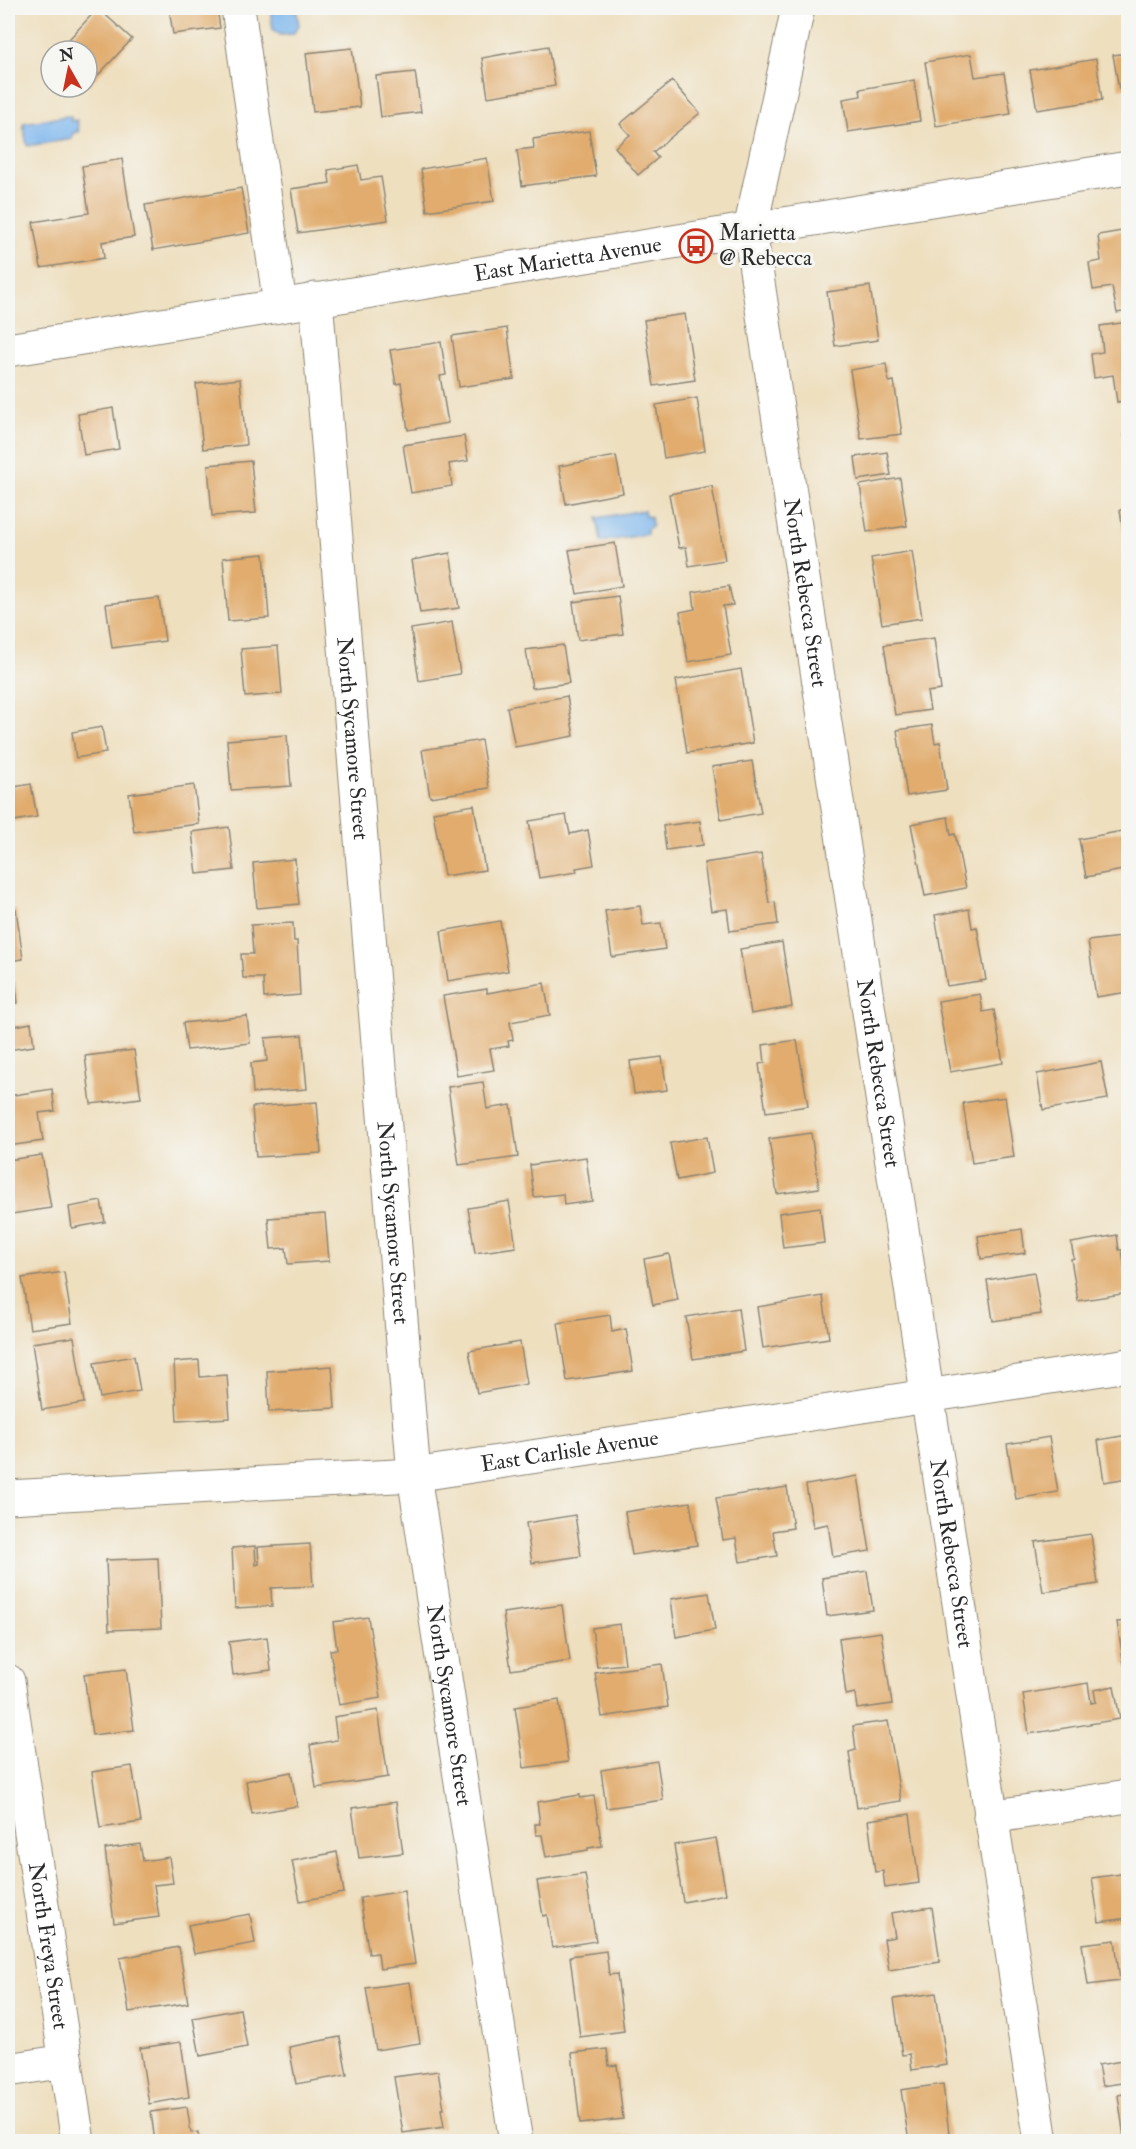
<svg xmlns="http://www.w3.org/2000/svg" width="1136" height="2149" font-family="'IM FELL Double Pica',serif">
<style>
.water{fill:#7cb5ed;stroke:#54708c;stroke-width:1.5}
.building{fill:#e1ac6d}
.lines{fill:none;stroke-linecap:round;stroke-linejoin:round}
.minor-casing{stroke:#8c8575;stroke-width:35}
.minor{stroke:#fff;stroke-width:33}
.labels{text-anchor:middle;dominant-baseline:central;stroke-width:6;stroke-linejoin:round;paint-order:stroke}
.poi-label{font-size:22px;fill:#2b2b2b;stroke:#f6f6f2;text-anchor:start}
.street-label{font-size:22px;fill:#2b2b2b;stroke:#f6f6f2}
</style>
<rect width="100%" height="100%" fill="#f6f6f2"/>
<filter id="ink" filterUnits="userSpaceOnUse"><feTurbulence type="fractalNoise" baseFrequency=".0167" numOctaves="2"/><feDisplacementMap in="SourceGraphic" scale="12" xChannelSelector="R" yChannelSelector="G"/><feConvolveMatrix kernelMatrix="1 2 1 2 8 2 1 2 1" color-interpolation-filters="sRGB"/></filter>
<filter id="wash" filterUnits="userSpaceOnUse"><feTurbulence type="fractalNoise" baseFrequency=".008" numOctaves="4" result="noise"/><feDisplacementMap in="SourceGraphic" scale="24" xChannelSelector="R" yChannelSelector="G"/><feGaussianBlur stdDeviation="1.35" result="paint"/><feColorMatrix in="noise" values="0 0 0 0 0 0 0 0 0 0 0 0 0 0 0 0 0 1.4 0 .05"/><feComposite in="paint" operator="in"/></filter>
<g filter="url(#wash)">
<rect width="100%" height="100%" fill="#eedfbf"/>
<path class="water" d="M270,8H296L299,25L293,34L281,35L273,30Z
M68,116L71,117V121L77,120L79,132L73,133L72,139L27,146L23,123Z
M644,510L645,516L651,517L652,526L647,529V534L601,542L597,518Z"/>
<g id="blocks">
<path class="building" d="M98,8L132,39L88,86L87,51H58Z
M169,8H217L220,28L173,34Z
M548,46L555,86L488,97L482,58Z
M352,48L360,107L313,112L306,53Z
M1128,53V87L1119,89L1113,55Z
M971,54L975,77L1004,73L1011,114L936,126L925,62Z
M1096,59L1102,100L1037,110L1030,70Z
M415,72L421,112L381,117L376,76Z
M914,80L920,121L848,132L843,99L861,96L860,89Z
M672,81L700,113L653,152L658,158L638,175L615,147L630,135L620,124Z
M589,131L596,176L522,186L517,150L534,148L533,139Z
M487,158L494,201L427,211L421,169Z
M122,159L134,237L102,242L104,258L41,268L33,222L89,213L82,166Z
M358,165L361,180L381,177L388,220L298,233L291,189L330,183L328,170Z
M241,188L249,233L153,250L145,205Z
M1128,230V311L1117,313L1112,287L1093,290L1089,263L1101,261L1098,235Z
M870,286L878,340L835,346L827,292Z
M685,314L695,380L654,386L644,320Z
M1128,322V400L1117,402L1113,375L1094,378L1091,354L1103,352L1100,326Z
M507,328L514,379L459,387L452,336Z
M441,342L446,375L440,376L448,423L408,430L401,383L396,384L390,350Z
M886,364L889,382L894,381L902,434L861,439L850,370Z
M240,379L246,445L203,449L196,384Z
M697,398L705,451L664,458L656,405Z
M113,408L119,449L84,455L78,414Z
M1124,434H1128V455H1127Z
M464,436L468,461L449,464L452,486L411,493L403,445Z
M887,452L891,475L858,480L855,457Z
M616,456L623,493L566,504L559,466Z
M251,461L256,513L212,516L208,465Z
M900,478L907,526L867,532L860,485Z
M712,486L725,560L689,566L686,547L679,548L669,494Z
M1128,508V556H1127L1120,510Z
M615,543L622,586L577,594L569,550Z
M912,551L922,618L882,624L871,558Z
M450,553L459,608L420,613L412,560Z
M264,554L269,618L228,621L223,558Z
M729,586L733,605L723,606L731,655L688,662L680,612L695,609L693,592Z
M618,596L623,634L578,640L573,602Z
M159,598L165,641L112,648L106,604Z
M452,622L460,674L419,681L411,629Z
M934,638L941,690L927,692L930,710L895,715L884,645Z
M563,645L569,683L532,688L526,650Z
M278,646L282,694L245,697L241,649Z
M741,669L753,743L687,753L676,680Z
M567,696L574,736L515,747L507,707Z
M932,725L935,743L940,742L947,790L907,796L897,730Z
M102,727L106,753L76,758L72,732Z
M287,735L291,786L231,790L227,740Z
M481,740L489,788L430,797L422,750Z
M752,761L761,813L721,820L712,767Z
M31,784L37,817L8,822V788Z
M194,785L199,824L134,832L129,794Z
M474,805L485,870L444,876L433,812Z
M566,815L570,834L588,830L594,865L576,868L577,872L539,878L529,821Z
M948,817L951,835L955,834L966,888L925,896L911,824Z
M700,821L703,845L666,850L663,826Z
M229,827L234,870L197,874L192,832Z
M1128,830V869L1086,877L1079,839Z
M761,854L769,903L775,902L778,924L730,931L727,909L711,911L704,863Z
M295,859L299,904L257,908L253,863Z
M640,906L643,925L661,923L665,949L612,957L605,911Z
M16,909L23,959L8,961V910Z
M969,909L972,928L977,927L986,980L947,986L935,915Z
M500,921L508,971L448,981L441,931Z
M293,923L294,941H297L300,995L264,998L263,978H243L241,954H253L251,925Z
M1128,936V992L1096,997L1088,941Z
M782,942L792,1007L751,1014L740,949Z
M8,982H15L18,1003L12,1004L15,1026L31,1023L34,1046L8,1050Z
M544,983L550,1015L510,1022L513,1040L508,1041L509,1046L490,1049L494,1070L457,1076L443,996L487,989V993Z
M980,994L983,1012L994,1010L1003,1063L950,1072L938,1001Z
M247,1016L250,1043L187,1050L183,1023Z
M302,1035L307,1089L253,1093L251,1063L267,1061L265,1038Z
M797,1040L808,1106L766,1112L759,1064L765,1063L763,1045Z
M134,1050L141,1098L91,1104L85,1056Z
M662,1057L667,1090L634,1094L630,1061Z
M1101,1062L1108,1099L1043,1110L1037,1074Z
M483,1082L487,1109L511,1105L518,1157L459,1165L448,1087Z
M52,1089L55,1111L39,1113L43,1141L8,1146V1096Z
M1005,1097L1014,1157L972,1163L963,1103Z
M317,1102L321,1153L256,1157L252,1107Z
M811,1133L819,1188L777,1194L769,1139Z
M707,1137L713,1173L677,1180L670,1143Z
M42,1155L51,1208L12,1214L8,1186V1160Z
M586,1157L592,1201L564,1205L563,1194L534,1197L530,1165Z
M101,1201L105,1222L72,1228L69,1207Z
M509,1201L516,1247L475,1253L468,1208Z
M820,1207L824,1243L783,1248L779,1213Z
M325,1214L329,1261L288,1264L286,1248L271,1249L268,1218Z
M1022,1229L1025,1253L981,1259L978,1236Z
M1117,1235L1119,1250H1122L1128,1293L1078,1301L1071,1259L1074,1258L1071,1243Z
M669,1254L678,1300L653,1305L644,1259Z
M64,1272L72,1323L30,1329L22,1278Z
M1034,1272L1041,1314L993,1321L987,1280Z
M823,1296L829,1338L763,1348L757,1307Z
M738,1308L744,1351L693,1359L686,1317Z
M610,1315L612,1332L626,1329L633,1371L567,1381L558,1323Z
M74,1337L84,1403L42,1410L32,1343Z
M520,1342L527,1384L477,1393L469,1351Z
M134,1356L140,1391L100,1398L94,1363Z
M199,1360L200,1377L227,1375L230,1418L177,1421L174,1362Z
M332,1366L335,1408L269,1412L267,1371Z
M1128,1435V1478L1104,1482L1098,1440Z
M1049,1437L1058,1492L1016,1499L1007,1444Z
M858,1476L870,1551L833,1557L828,1524L813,1527L806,1485Z
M787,1487L793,1528L773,1531L777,1556L740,1562L736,1538L723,1540L716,1498Z
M690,1502L697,1545L632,1555L625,1512Z
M575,1515L581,1556L532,1563L526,1523Z
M1091,1534L1098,1584L1043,1592L1035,1542Z
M310,1544L313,1586L271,1588L272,1606L235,1608L232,1548L255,1546L256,1565L259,1564L258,1547Z
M158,1558L161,1628L109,1630L106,1560Z
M867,1571L873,1610L827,1616L822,1578Z
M709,1593L715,1630L676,1637L671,1599Z
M562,1605L570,1661L511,1670L503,1613Z
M368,1617L381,1698L339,1705L330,1650L337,1649L333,1622Z
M1128,1621V1664L1124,1665L1117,1622Z
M620,1624L625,1664L597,1667L592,1628Z
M881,1632L892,1704L857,1709L855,1693L846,1695L839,1638Z
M267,1637L271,1670L233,1675L229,1642Z
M662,1664L668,1707L602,1717L595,1673Z
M126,1669L134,1730L92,1735L84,1674Z
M1088,1683L1091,1703L1096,1702L1094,1690L1114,1686L1120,1719L1029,1734L1023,1694Z
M559,1700L568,1762L524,1768L515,1707Z
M378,1710L388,1777L316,1788L310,1745L337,1740L334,1717Z
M888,1721L901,1801L857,1808L849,1752L856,1750L853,1726Z
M657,1761L663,1800L606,1808L601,1770Z
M132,1766L141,1822L100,1828L92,1772Z
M291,1772L297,1806L252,1814L246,1781Z
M580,1795V1798L594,1796L602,1846L588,1848V1850L546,1857L542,1835H536L535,1824H540L537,1802Z
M396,1802L403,1853L359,1858L352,1808Z
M910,1814L919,1883L885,1888L883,1871L875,1872L868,1820Z
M716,1838L726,1894L683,1902L674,1845Z
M140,1844L143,1861L169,1857L173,1883L154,1885L159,1917L114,1923L105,1849Z
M337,1852L344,1893L300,1901L292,1861Z
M1128,1873V1918L1099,1922L1092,1878Z
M585,1874L596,1941L552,1948L547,1915L543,1916L537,1881Z
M404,1891L415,1964L380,1969L378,1953L369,1954L360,1898Z
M932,1907L940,1962L889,1970L884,1939L895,1937L891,1913Z
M250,1914L255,1943L194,1954L188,1925Z
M1115,1940L1120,1981L1088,1985L1082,1944Z
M179,1947L188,2003L129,2012L120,1958Z
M606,1951L609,1975L617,1974L624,2031L580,2037L570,1956Z
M410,1982L420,2043L376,2050L366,1988Z
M936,1993L947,2065L912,2070L910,2054L902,2055L894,1999Z
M240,2009L247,2047L200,2056L193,2018Z
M340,2037L347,2075L296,2084L289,2047Z
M181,2042L189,2097L149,2104L140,2048Z
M607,2049L609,2066L617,2065L623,2119L580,2124L572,2053Z
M1128,2060V2082L1102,2086L1098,2065Z
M438,2071L444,2109H441L444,2127L403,2133L394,2077Z
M943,2084L950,2142H909L901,2090Z
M1128,2093V2138H1124L1118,2095Z
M187,2107L191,2133L198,2132L199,2142H155L151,2112Z
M634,2135V2142H596V2140Z"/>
</g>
</g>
<g filter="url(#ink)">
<use href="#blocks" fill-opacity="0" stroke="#8c8575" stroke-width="1.5"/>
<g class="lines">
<g class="minor-casing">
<g id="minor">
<path d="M238,8L280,305"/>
<path id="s1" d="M798,8L750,230L1041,2142"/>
<path id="s2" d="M316,299L414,1475L516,2142"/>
<path id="s3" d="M8,350L1128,168"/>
<path id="s4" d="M8,1497L414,1475L1128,1365"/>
<path id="s5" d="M8,1681L78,2142"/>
<path d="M990,1817L1128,1796"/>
<path d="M8,2070L66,2061"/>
</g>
</g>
<use href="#minor" class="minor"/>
</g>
</g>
<defs>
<g id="bus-ring" transform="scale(1.725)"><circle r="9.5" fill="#f6f6f2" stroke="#c8321e" stroke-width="1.5"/><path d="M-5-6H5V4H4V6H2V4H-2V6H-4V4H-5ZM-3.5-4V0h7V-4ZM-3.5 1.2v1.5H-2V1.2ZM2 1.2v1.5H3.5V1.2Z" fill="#c8321e"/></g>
</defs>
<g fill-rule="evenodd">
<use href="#bus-ring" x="696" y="246"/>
</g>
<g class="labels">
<g class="poi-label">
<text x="719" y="233">Marietta<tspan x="719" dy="25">@ Rebecca</tspan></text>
</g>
<g class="street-label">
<text stroke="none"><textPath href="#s3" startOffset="567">East Marietta Avenue</textPath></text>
<text stroke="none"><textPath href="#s1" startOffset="594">North Rebecca Street</textPath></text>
<text stroke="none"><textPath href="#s2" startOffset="441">North Sycamore Street</textPath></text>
<text stroke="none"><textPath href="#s1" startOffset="1080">North Rebecca Street</textPath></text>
<text stroke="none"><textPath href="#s2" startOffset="927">North Sycamore Street</textPath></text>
<text stroke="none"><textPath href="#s4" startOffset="564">East Carlisle Avenue</textPath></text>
<text stroke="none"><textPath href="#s1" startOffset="1566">North Rebecca Street</textPath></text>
<text stroke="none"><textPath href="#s2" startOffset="1413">North Sycamore Street</textPath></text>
<text stroke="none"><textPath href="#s5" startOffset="268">North Freya Street</textPath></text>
</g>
</g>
<rect width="1136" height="2149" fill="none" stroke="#f6f6f2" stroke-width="30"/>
<g transform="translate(69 69) rotate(351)"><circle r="28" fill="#f6f6f2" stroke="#a5a5a2" stroke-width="1.5"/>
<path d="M0-4.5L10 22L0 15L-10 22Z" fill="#c8321e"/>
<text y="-9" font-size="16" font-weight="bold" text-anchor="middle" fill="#2b2b2b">N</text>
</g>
</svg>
